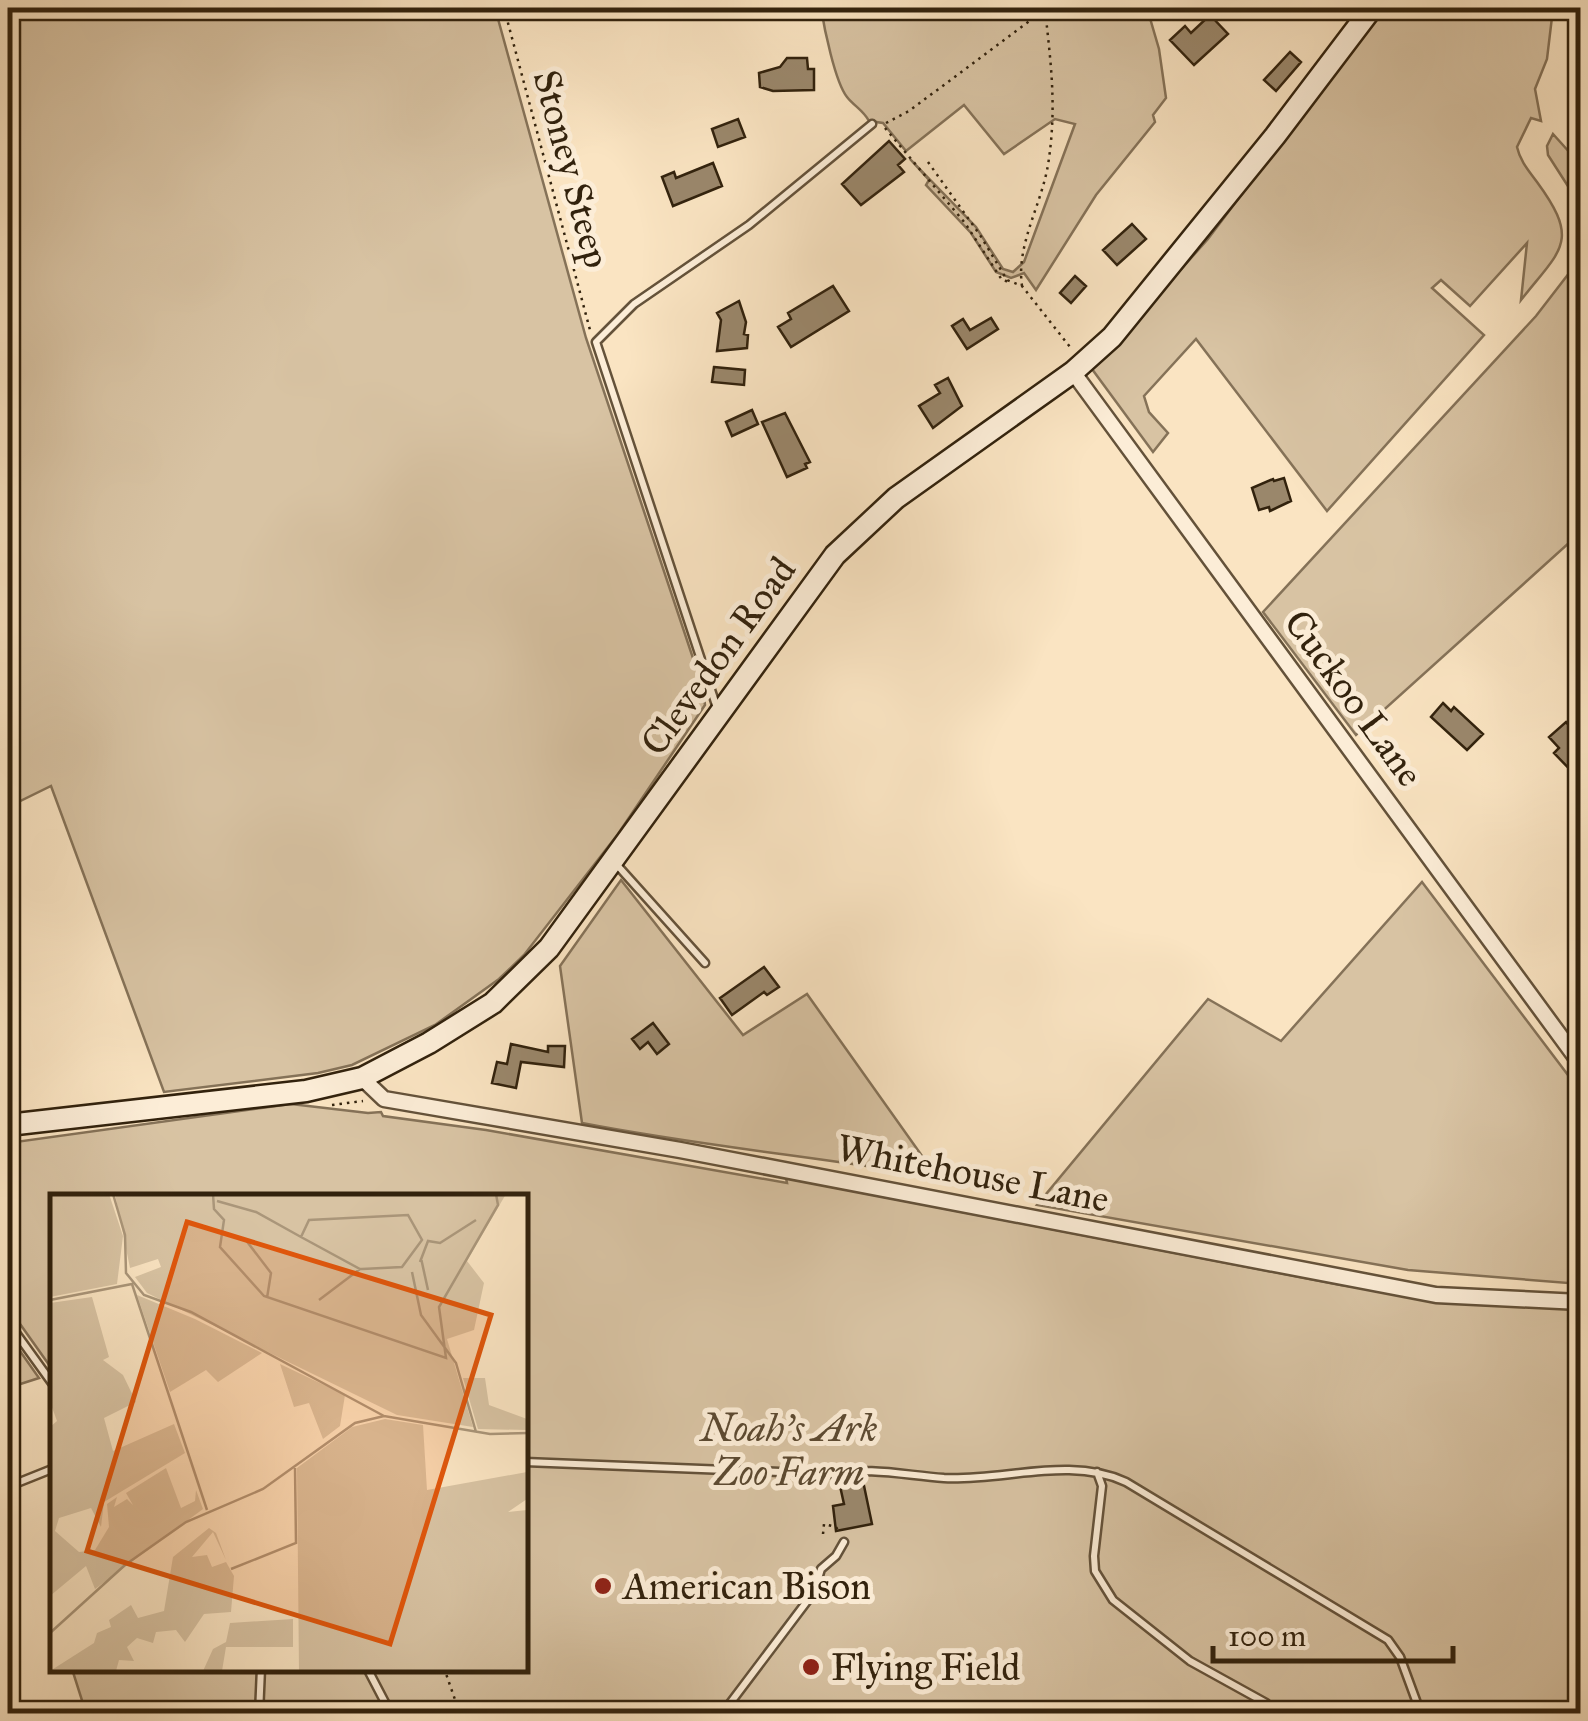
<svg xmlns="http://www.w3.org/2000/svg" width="1588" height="1721" font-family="'IM FELL Great Primer',serif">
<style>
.green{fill:#d8c3a3;stroke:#857258;stroke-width:2.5}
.building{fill:#9a876b;stroke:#32220d;stroke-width:2.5}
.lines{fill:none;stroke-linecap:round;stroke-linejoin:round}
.lane-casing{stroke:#64523a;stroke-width:11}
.street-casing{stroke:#64523a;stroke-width:19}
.secondary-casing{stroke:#32220d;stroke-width:25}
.path{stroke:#32220d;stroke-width:2.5;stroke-dasharray:2.5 5;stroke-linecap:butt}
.lane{stroke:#fcedd7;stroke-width:6}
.street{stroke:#fcedd7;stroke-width:14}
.secondary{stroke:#fcedd7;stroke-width:20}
.poi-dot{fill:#8f2418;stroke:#fcedd7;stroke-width:4}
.labels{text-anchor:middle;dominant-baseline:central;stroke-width:10;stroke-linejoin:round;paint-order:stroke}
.street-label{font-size:38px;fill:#32220d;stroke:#fcedd7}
.park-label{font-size:38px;font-style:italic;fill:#5c4a32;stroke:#fcedd7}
.poi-label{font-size:38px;fill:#32220d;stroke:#fcedd7;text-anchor:start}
.inset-road{fill:none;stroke:#aa967a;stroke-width:2.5}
.view{fill:#df560c;fill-opacity:0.15;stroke:#df560c;stroke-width:5}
.inset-edge{fill:none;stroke:#32220d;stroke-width:5}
</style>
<rect width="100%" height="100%" fill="#fae4c2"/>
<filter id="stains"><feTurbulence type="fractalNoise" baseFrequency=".002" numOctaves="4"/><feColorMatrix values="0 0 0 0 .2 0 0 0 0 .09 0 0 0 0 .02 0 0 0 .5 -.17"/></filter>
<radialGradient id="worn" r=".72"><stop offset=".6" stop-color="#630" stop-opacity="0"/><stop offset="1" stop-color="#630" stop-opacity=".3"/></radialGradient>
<path class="green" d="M8,8H495L586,338L703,688L705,705L618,834L524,955L499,979L435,1025L352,1065L318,1073L164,1092L51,786L8,807Z
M821,8H1147L1159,49L1166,98L1153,115L1155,122L1096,195L1036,290L1024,273L1011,278L996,272L971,233L926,185L929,180L910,159L976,227L1003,269L1013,272L1024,262L1075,124L1055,119L1004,154L964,105L906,151L883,123L869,121C863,110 854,106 847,97C835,82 824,27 821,8Z
M1382,8H1573L1552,17L1547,59L1535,89L1541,121L1531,118L1517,147C1520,161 1529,171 1537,182C1581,242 1561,249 1521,300L1527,243L1470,306L1441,280L1432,288L1484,335L1327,511L1196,339L1144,396L1149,412L1168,433L1153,452L1092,369L1208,239Z
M1553,134L1580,164V205L1548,155L1547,146Z
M1580,259V533L1356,735L1263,612L1536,316Z
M621,880L743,1035L807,994L937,1177C819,1157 700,1146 582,1123L560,966Z
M1422,882L1580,1091V1284L1408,1270L1037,1205L1208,999L1281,1041Z
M291,1104L368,1113L381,1112L383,1116L486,1130L787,1183L786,1178L1341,1285L1396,1293L1580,1310V1713H86L72,1669L525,1668V1196H52V1369L8,1307V1143Z
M8,1334L39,1378L8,1388Z"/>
<path class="building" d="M1210,15L1228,34L1194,65L1170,40L1185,26L1191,33Z
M1290,52L1301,62L1276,91L1264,80Z
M787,58H807L808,69H814V90L773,91L760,87L759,73L780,67Z
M738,119L745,137L718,147L712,129Z
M889,141L905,159L898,165L904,172L861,205L842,184Z
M713,163L722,186L673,206L662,177L674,172L676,178Z
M1132,224L1146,239L1117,265L1103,250Z
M1075,276L1086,286L1071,303L1060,293Z
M833,286L849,311L791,347L778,327L791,319L788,313Z
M739,301L746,322L744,334L748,335L747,348L717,351L721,320L717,313Z
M991,318L998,329L967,349L952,326L963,319L970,330Z
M714,367L745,370L744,385L712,382Z
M948,378L962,406L933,428L919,406L940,393L935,385Z
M752,410L758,424L732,436L726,422Z
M785,413L810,462L805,464L807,468L787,477L762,422Z
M1284,478L1291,501L1270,511L1269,507L1259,510L1252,488L1273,479L1274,481Z
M1443,703L1451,711L1454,707L1483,734L1467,750L1431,717Z
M1580,718V780L1554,753L1559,748L1549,737L1566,722L1570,727Z
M764,967L779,987L767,995L764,992L732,1015L720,998Z
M653,1023L669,1044L657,1054L648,1042L640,1049L632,1039Z
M511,1044L548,1052V1046H565L564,1067L521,1062L516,1088L492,1083L497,1062L507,1064Z
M863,1481L872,1524L836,1531L833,1506L844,1504L840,1486Z"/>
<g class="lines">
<g class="lane-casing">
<path id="lane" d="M717,708L596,342L634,304L749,225L872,124
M617,865L705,963
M8,1322L52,1383
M525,1462L829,1474C871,1467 903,1475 944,1478C1004,1481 1070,1456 1126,1482L1388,1640L1400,1657L1421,1714
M1097,1472L1102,1486L1094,1556L1095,1571L1113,1600L1190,1661L1266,1703L1276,1714
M12,1485L52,1469
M367,1668L391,1714
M259,1714L261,1668
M722,1714L814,1592L821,1569L836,1556L844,1542"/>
</g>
<g class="street-casing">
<path id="street" d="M1073,372L1580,1063
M362,1078L384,1099L680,1150L1436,1295L1580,1302"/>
</g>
<g class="secondary-casing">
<path id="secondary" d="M8,1125L306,1091L362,1078L429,1043L493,1003L549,948L835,555L896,498L1073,372L1112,337L1275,136L1372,8"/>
</g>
<path class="path" d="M504,8L590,330
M886,123L909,111L1047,8
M885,128L965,223L1002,280L1010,282
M928,162L980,235L1007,280L1022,286L1070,347
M1022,286C1016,245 1041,206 1048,165C1057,108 1051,65 1045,9
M332,1105L363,1101
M823,1534L824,1524L836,1527L839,1532
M444,1668L460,1714"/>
<use href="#lane" class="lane"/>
<use href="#street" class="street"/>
<use href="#secondary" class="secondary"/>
</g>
<g class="poi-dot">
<circle cx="603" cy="1586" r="10"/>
<circle cx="811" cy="1667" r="10"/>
</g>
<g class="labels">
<g class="street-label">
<text transform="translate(572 169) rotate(75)">Stoney Steep</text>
<text transform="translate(718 656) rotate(-54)">Clevedon Road</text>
<text transform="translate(1354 698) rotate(54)">Cuckoo Lane</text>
<text transform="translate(973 1173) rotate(11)">Whitehouse Lane</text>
</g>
<g class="park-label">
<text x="789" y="1428">Noah's Ark<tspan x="789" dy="44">Zoo Farm</tspan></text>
</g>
<g class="poi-label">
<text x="623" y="1586">American Bison</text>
<text x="831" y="1667">Flying Field</text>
</g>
</g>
<g transform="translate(50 1194)">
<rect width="478" height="478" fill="#fae4c2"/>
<path d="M0,0H59L73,42L67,90L0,103ZM65,0H456L417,67L434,89L424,136L397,145L423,233L347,221L97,99L85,83L111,73L108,65L80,74ZM87,101L145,125L212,159L168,188L156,176L120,198ZM42,103L59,163L53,166L73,181L86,208L54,224L63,257L124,230L135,259L54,308L51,333L41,314L9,324L5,337L29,358L45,356L59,333L57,310L67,303L64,313L77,305L83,311L76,299L116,274L131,314L145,307L146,296L153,315L45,395L36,372L0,402V233L7,227L0,208V109ZM230,170L295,201L290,232L273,245L259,209L244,213ZM413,184H435L439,211L477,225V236L428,235ZM335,225L373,231L377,296L477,278V305L458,318L477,316V477H249L247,274L302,233ZM159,334L166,339L176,366L163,338L142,363L157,361L162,373L176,368L184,382L181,418L154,420L135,448L126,436L106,438L103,449L87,444L77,453L84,467L69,466L66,477H0L44,449L47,439L61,433L59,426L81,411L88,424L114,417L123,363ZM243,425V453H176L172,477H153L163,455L176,448L180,429Z" fill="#d8c3a3"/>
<path class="inset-road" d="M63,0L75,41L76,79L94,101L141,118L334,222M163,0L164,15L174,26L170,53L214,102L396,164L389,113L448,11L446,0M167,7L206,18L251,43L310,75H312L352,73L372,46L358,21L259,26L251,43M195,45L221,79L217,104M371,64L378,96M370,68L378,47L390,49L426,26M362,78L371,121L406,169L426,238M0,106L82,90L157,316M269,106L310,75M181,375L246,349L245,274M0,439L75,371L136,328L213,295L305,229L334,222L440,240L478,239"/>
<path class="view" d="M137,28L441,121L340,450L37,357Z"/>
<rect width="478" height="478" class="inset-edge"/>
</g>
<rect width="1588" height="1721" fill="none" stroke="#fae4c2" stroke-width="40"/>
<rect x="10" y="10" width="1568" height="1701" fill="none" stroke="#32220d" stroke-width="5"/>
<rect x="20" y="20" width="1548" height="1681" fill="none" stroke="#32220d" stroke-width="2.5"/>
<path d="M1213 1646v15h240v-15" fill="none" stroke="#32220d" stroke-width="5"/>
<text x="1228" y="1646" font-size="30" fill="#32220d" stroke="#fcedd7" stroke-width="8" paint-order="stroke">100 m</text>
<rect width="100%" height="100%" filter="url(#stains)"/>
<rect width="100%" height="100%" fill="url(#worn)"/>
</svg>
